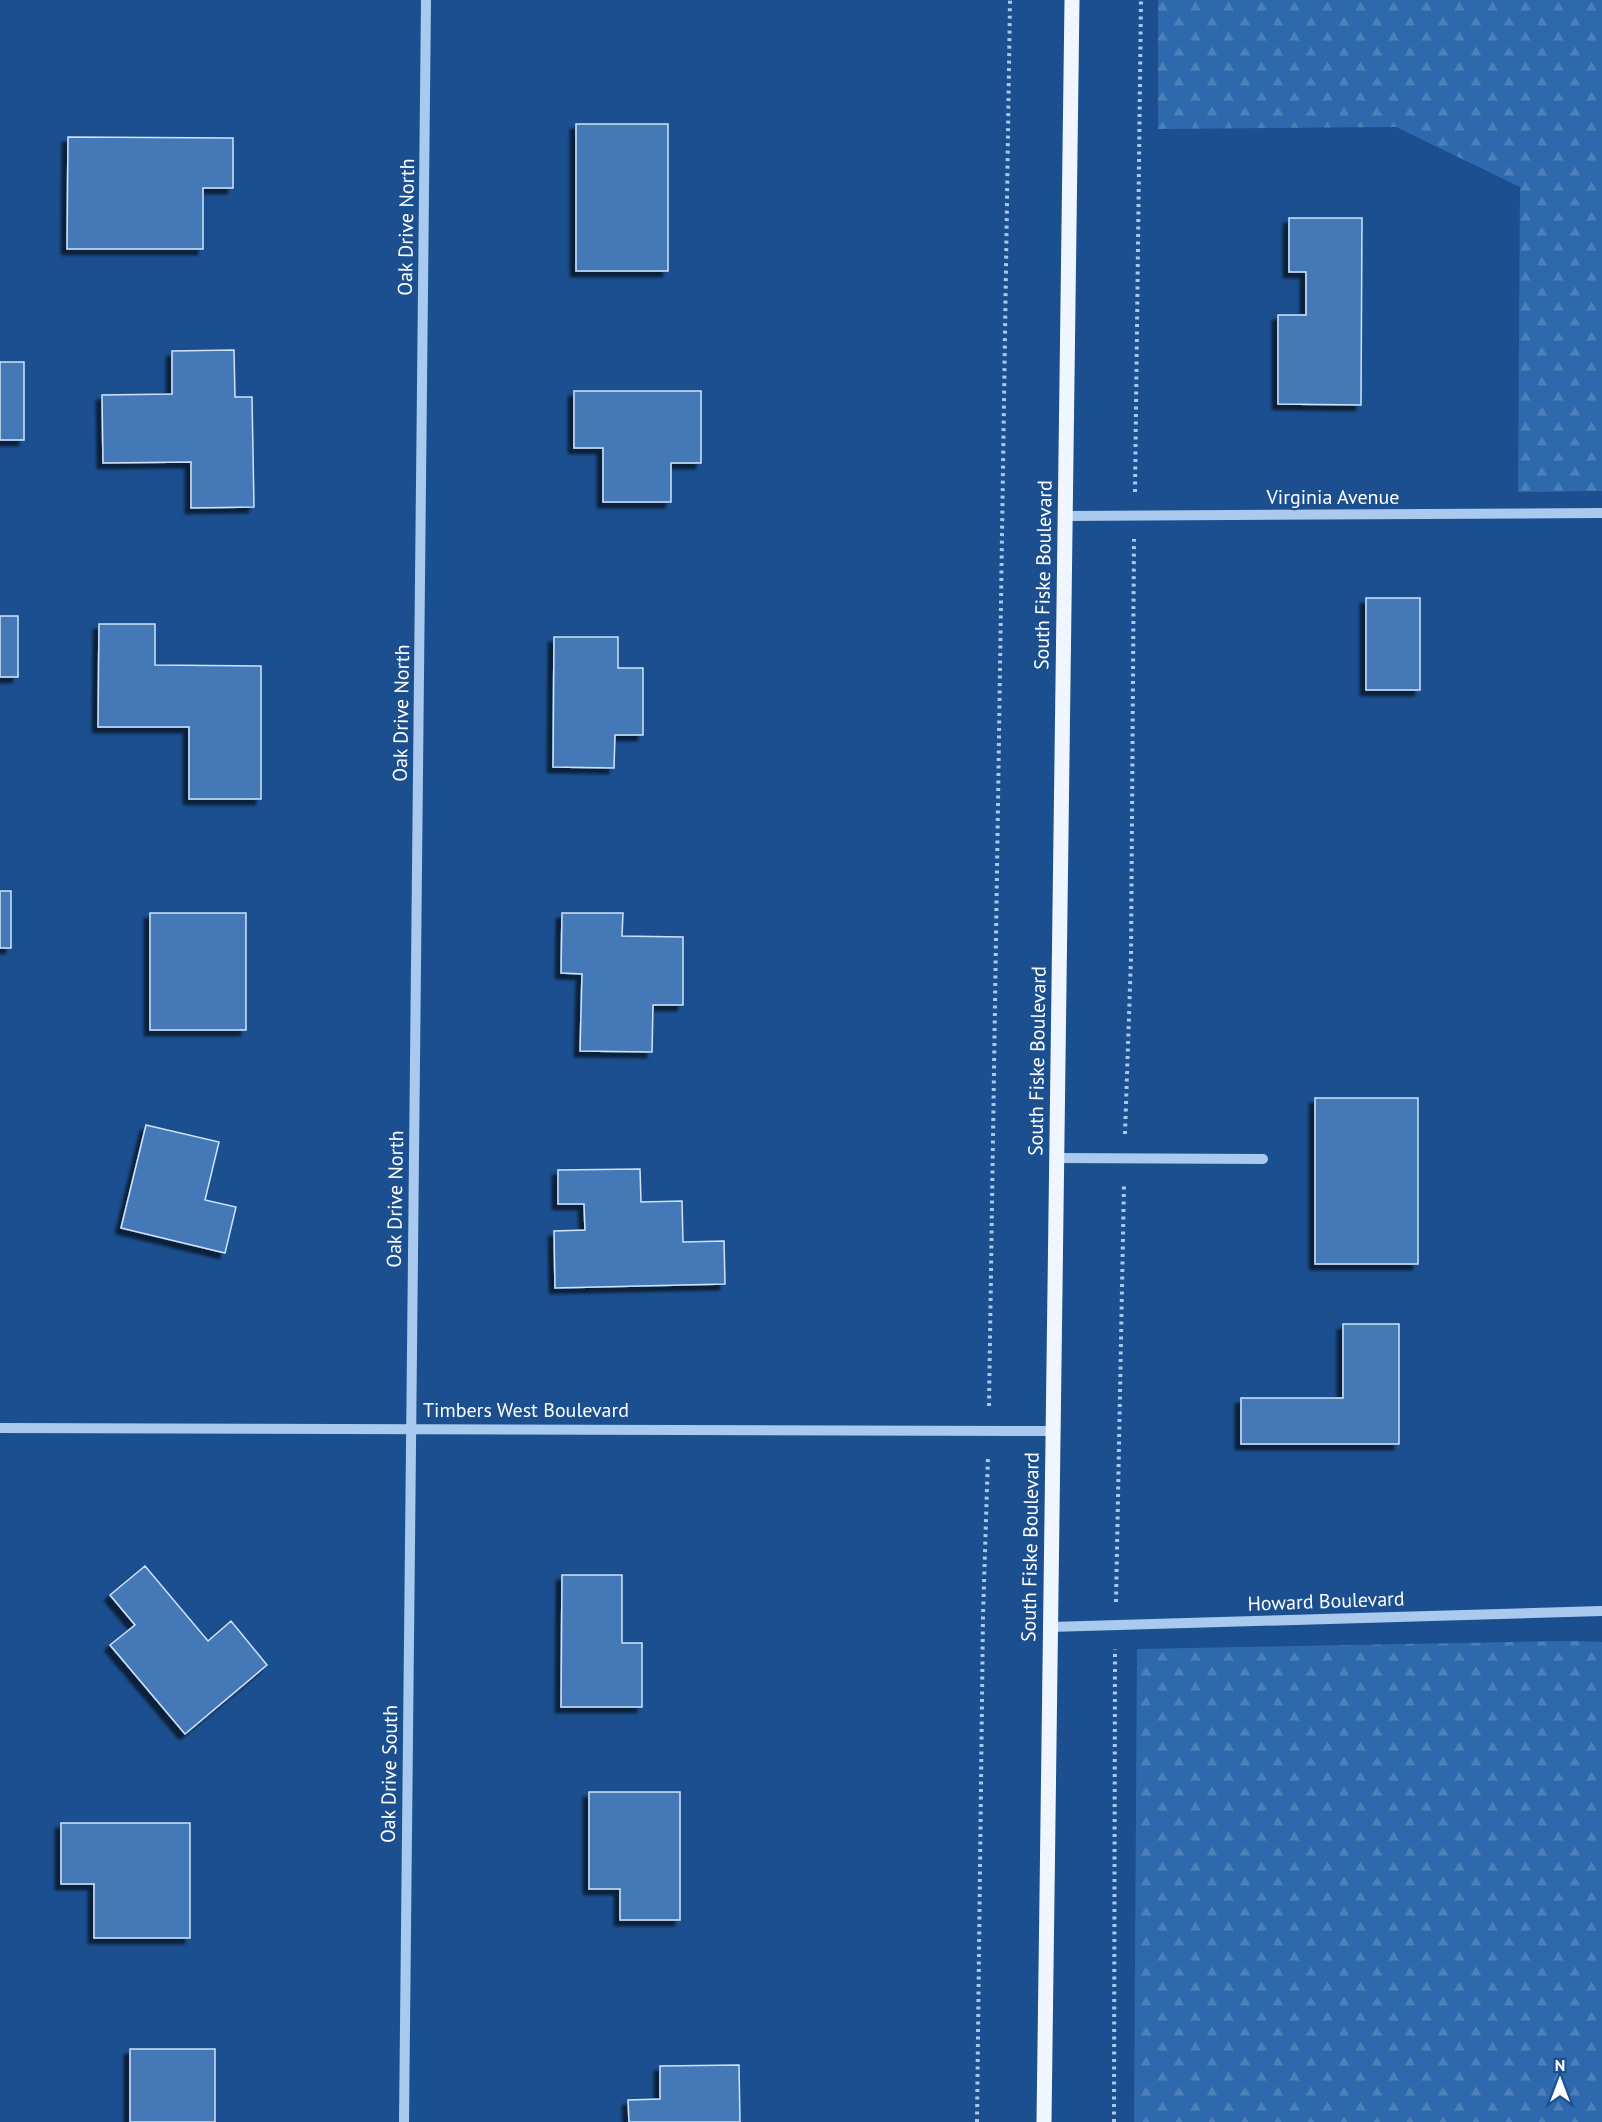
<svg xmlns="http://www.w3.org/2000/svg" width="1602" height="2122" font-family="'PT Sans',sans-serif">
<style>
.forest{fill:url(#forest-firs)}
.building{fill:#4478b7;stroke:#cfe3fa;stroke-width:1.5;filter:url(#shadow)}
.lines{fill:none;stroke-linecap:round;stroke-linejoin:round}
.path{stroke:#a9c9ee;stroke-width:4;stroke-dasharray:3 4.5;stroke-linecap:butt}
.minor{stroke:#a9c9ee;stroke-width:10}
.major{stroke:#f0f6ff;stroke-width:15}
.labels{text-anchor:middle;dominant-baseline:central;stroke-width:4.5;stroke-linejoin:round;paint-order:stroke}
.street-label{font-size:20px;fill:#fff;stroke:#1b4f8f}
</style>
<defs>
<pattern id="forest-firs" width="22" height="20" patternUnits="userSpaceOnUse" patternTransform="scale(1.5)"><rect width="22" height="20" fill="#2e69ad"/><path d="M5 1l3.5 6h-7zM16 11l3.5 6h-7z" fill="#4d80b9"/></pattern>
<filter id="shadow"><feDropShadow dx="-5.5" dy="5.5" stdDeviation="1.5" flood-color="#0009"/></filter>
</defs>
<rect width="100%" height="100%" fill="#1b4f8f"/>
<path class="forest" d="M1158,0H1602V491L1518,492L1520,187L1396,127L1158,129Z
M1568,1641L1602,1642V2122H1134L1137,1649Z"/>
<path class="building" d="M576,124H668V271H576Z
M68,137L233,138V188H203V249H67Z
M1289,218H1362L1361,405L1278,404V315H1306V272H1289Z
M234,350L235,397H252L254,507L191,508V462L103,463L102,395L172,394V351Z
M0,362H24V440H0Z
M574,391H701V463H671V502H603V448H574Z
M1366,598H1420V690H1366Z
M0,616H18V677H0Z
M99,624H155V665L261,666V799H189V727H98Z
M554,637H618V668H643V735H615L614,768L553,767Z
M0,891H11V948H0Z
M150,913H246V1030H150Z
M562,913H623L622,936L683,937V1005H653L652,1052L580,1051L582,974L561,973Z
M1315,1098H1418V1264H1315Z
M146,1125L219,1142L205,1200L236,1207L225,1253L121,1228Z
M640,1169L641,1202L682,1201L683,1242L724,1241L725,1284L555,1288L554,1231L585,1230L584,1204H558V1170Z
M1343,1324H1399V1444H1241V1398H1343Z
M145,1566L208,1641L231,1621L267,1665L185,1734L110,1645L135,1625L110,1595Z
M562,1575H622V1643H642V1707H561Z
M589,1792H680V1920H620V1889H589Z
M61,1823H190V1938H94V1884H61Z
M130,2049H215V2122H130Z
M739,2065L740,2122H629L628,2100L660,2099V2066Z"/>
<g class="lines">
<path class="path" d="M1135,492L1141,0
M1125,1134L1131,957L1134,539
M989,1406L1010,0
M1116,1602L1124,1184
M977,2122L983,1616L988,1456
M1114,2122L1115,1649"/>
<path class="minor" d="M1065,516L1602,513
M1056,1158L1263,1159
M0,1428L1052,1431
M1050,1627L1602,1611
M404,2122L426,0"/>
<path class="major" d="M1044,2122L1072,0"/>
</g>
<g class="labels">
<g class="street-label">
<text transform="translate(406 227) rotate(-89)">Oak Drive North</text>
<text x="1333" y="497">Virginia Avenue</text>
<text transform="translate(1043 575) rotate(-89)">South Fiske Boulevard</text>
<text transform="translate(401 713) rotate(-89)">Oak Drive North</text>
<text transform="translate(1037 1061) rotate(-89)">South Fiske Boulevard</text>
<text transform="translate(395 1199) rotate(-89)">Oak Drive North</text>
<text x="526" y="1410">Timbers West Boulevard</text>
<text transform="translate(1030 1547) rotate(-89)">South Fiske Boulevard</text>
<text transform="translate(1326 1601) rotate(-2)">Howard Boulevard</text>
<text transform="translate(389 1774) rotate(-89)">Oak Drive South</text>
</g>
</g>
<g transform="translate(1560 2080)" stroke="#1b4f8f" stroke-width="4.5" paint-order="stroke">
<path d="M0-4.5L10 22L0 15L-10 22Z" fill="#ffffff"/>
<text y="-9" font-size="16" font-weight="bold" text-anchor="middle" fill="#ffffff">N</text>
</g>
</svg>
